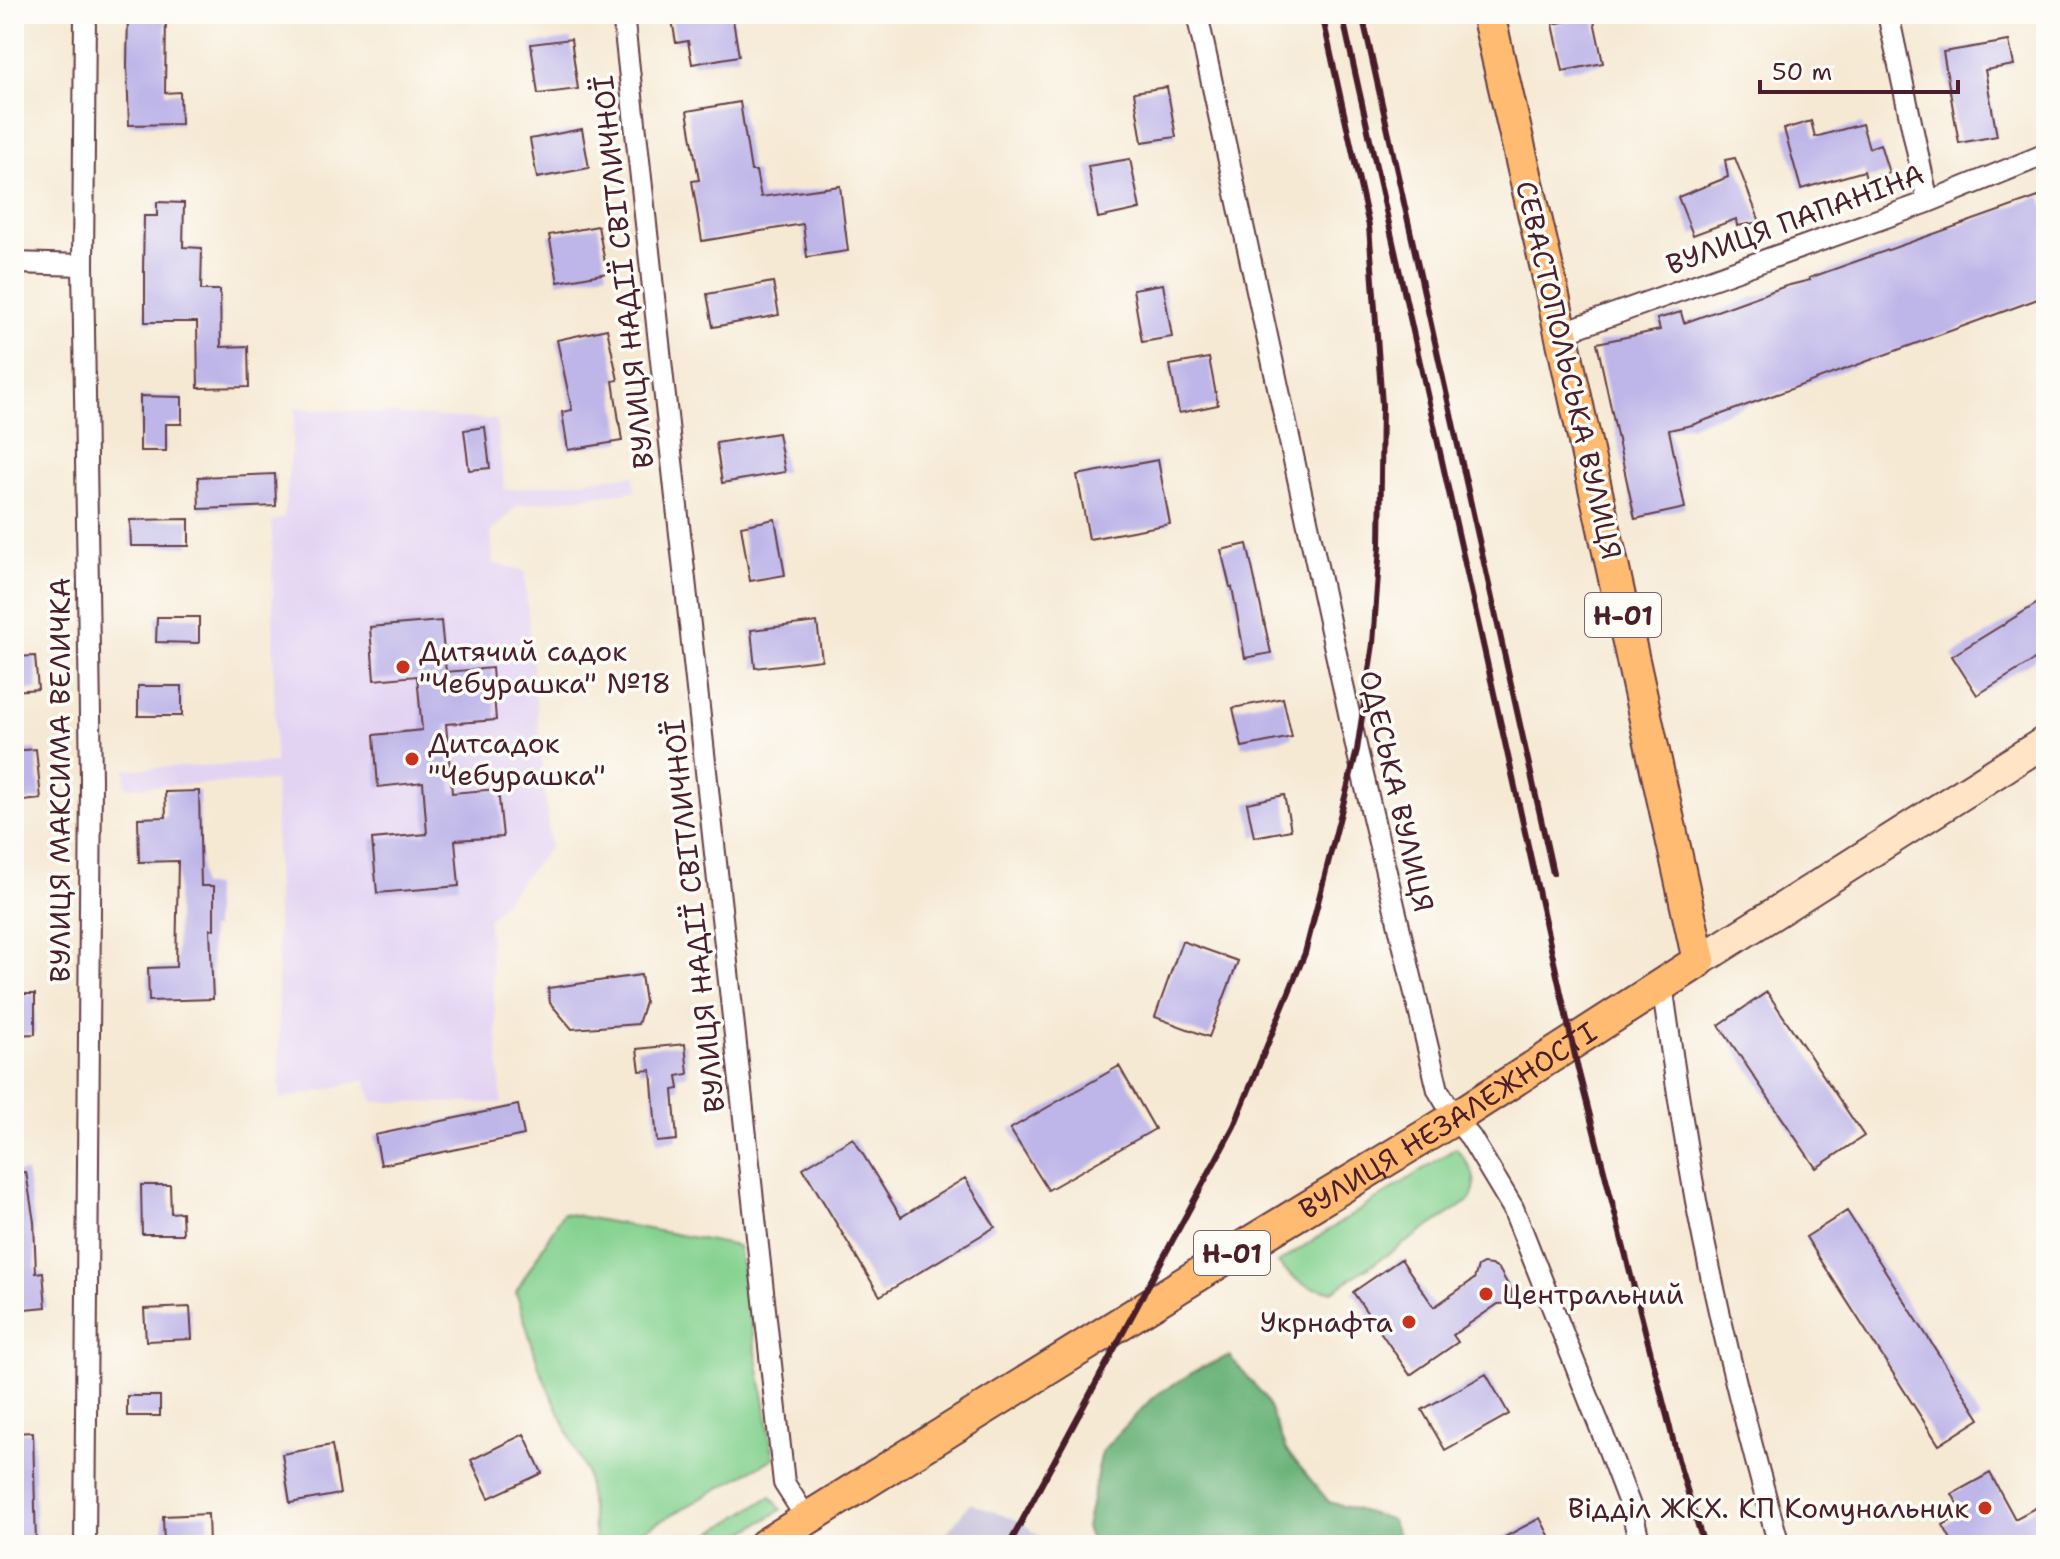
<svg xmlns="http://www.w3.org/2000/svg" width="2060" height="1559" font-family="'Shantell Sans',sans-serif">
<style>
.built{fill:#e3d3f3}
.industrial{fill:#c6c0da}
.green{fill:#85d290;stroke:#68785e;stroke-width:2}
.forest{fill:#6cb47a;stroke:#5b6a52;stroke-width:2}
.building{fill:#beb5e8}
.lines{fill:none;stroke-linecap:round;stroke-linejoin:round}
.minor-casing{stroke:#643d44;stroke-width:24}
.secondary-casing{stroke:#643d44;stroke-width:34}
.primary-casing{stroke:#643d44;stroke-width:36}
.minor{stroke:#fff;stroke-width:20}
.secondary{stroke:#ffe4c6;stroke-width:30}
.primary{stroke:#febb71;stroke-width:32}
.rail{stroke:#4a1f2b;stroke-width:6}
.poi-dot{fill:#c8321e;stroke:#fdfcf7;stroke-width:3}
.labels{text-anchor:middle;dominant-baseline:central;stroke-width:7;stroke-linejoin:round;paint-order:stroke}
.shield{fill:#fdfcf7;stroke:#806168;stroke-width:2}
.shield-label{font-size:26px;font-weight:bold;fill:#4a1f2b}
.street-label{font-size:28px;fill:#4a1f2b;stroke:#fdfcf7}
.poi-label{font-size:28px;fill:#4a1f2b;stroke:#fdfcf7;text-anchor:start}
</style>
<rect width="100%" height="100%" fill="#fdfcf7"/>
<filter id="ink" filterUnits="userSpaceOnUse"><feTurbulence type="fractalNoise" baseFrequency=".0125" numOctaves="2"/><feDisplacementMap in="SourceGraphic" scale="16" xChannelSelector="R" yChannelSelector="G"/><feConvolveMatrix kernelMatrix="1 2 1 2 8 2 1 2 1" color-interpolation-filters="sRGB"/></filter>
<filter id="wash" filterUnits="userSpaceOnUse"><feTurbulence type="fractalNoise" baseFrequency=".006" numOctaves="4" result="noise"/><feDisplacementMap in="SourceGraphic" scale="32" xChannelSelector="R" yChannelSelector="G"/><feGaussianBlur stdDeviation="1.8" result="paint"/><feColorMatrix in="noise" values="0 0 0 0 0 0 0 0 0 0 0 0 0 0 0 0 0 1.4 0 .05"/><feComposite in="paint" operator="in"/></filter>
<g filter="url(#wash)">
<rect width="100%" height="100%" fill="#f6e9d4"/>
<path class="built" d="M296,408L496,420L505,490L633,475L636,491L518,505L491,532L493,563L524,571L550,847L488,920L502,1103L373,1102L366,1080L280,1100L275,781L126,787L125,769L275,763L272,522L284,517Z"/>
<path class="industrial" d="M970,1503L1021,1522L1051,1545H937Z"/>
<path class="green" d="M1456,1148C1468,1164 1482,1179 1470,1200L1332,1291C1308,1290 1294,1280 1278,1263Z
M563,1213L738,1246L774,1458L617,1545H596L586,1472L540,1370L516,1292Z
M771,1496L781,1510L724,1545H692Z"/>
<path class="forest" d="M1229,1356L1265,1397L1286,1450L1329,1502L1390,1519L1403,1545H1093L1086,1528L1102,1451L1153,1397L1200,1368Z"/>
<g id="blocks">
<path class="building" d="M128,14H166L165,93L180,92L181,124L129,125L127,66Z
M671,14H732L739,56L692,64L688,41L676,43Z
M1593,16L1603,63L1563,71L1553,24Z
M571,39L578,89L538,94L531,44Z
M2009,41L2014,65L1985,70L1997,136L1959,143L1943,52Z
M1167,87L1176,137L1142,142L1134,92Z
M740,102L751,171H756L761,197L840,186L848,251L807,257L803,224L702,241L692,181L699,180L687,111Z
M1811,121L1815,137L1862,124L1869,148L1880,144L1889,173L1866,179L1864,171L1801,189L1784,129Z
M582,129L589,168L537,178L530,139Z
M1735,158L1760,222L1737,226L1736,219L1693,235L1678,197L1728,177L1725,160Z
M1130,159L1140,209L1098,218L1088,166Z
M2041,196L2046,210V296L1692,425L1669,430L1685,508L1635,519L1597,343L1660,330L1657,319L1681,312L1684,323L1786,286L1810,280L1809,278Z
M157,202L184,203L183,247L202,248L201,290H220L221,347L248,346L249,387L198,388L197,322H145V272H143L144,216H157Z
M598,226L607,273L558,282L549,235Z
M773,282L779,315L713,327L707,294Z
M1163,284L1172,337L1142,342L1133,289Z
M607,329L618,380L613,381L622,441L568,450L562,412L572,410L557,340Z
M1209,358L1218,405L1179,413L1170,365Z
M140,396L182,397V424H166V451H140Z
M485,427L490,468L469,470L464,430Z
M778,433L785,472L722,483L716,443Z
M1158,460L1170,524L1089,539L1077,475Z
M275,474L276,506L199,509L198,477Z
M189,519V546H131L130,520Z
M775,519L785,575L750,581L741,526Z
M1247,544L1271,653L1245,658L1232,587H1230L1221,550Z
M2046,598V653L1977,695L1952,656Z
M157,617H199V643L156,642Z
M441,621L446,672L492,668L496,720L446,724L452,793L498,789L503,837L455,840L459,886L377,893L372,839L427,834L423,782L378,787L374,735L422,730L417,676L374,680L370,627Z
M817,622L822,660L755,668L751,630Z
M35,656L38,689L14,691V657Z
M138,686H182V716H138Z
M1283,698L1292,737L1242,747L1233,708Z
M36,749L41,799L14,802V751Z
M199,791L201,886H214V929H210L213,999L149,1001L148,968L176,967L178,861L139,862L138,818L166,817L165,792Z
M1284,795L1291,830L1254,837L1247,803Z
M1182,941L1238,961L1209,1037L1155,1017Z
M641,975L645,1002L638,1024L572,1029L550,1003L548,988Z
M1767,992L1864,1136L1816,1168L1719,1025Z
M14,994H35V1034L14,1035Z
M685,1044L688,1074L677,1076L679,1089L673,1090L677,1140L657,1142L651,1070L640,1071L637,1049Z
M1119,1066L1155,1129L1048,1190L1010,1129Z
M518,1105L524,1135L381,1165L375,1135Z
M853,1138L901,1217L965,1178L995,1227L880,1296L803,1168Z
M26,1172L34,1222L36,1273L43,1272L46,1307L14,1310V1173Z
M141,1185H170L171,1213L182,1212L183,1234H142Z
M1847,1211L1980,1419L1939,1445L1806,1237Z
M1401,1259L1434,1307L1474,1279L1478,1267L1483,1264L1491,1265L1499,1269L1511,1290L1512,1303L1498,1304L1453,1335L1458,1342L1410,1375L1353,1292Z
M190,1307L192,1339L146,1341L144,1309Z
M1486,1374L1509,1414L1445,1450L1422,1410Z
M127,1396H160V1416H127Z
M33,1432L36,1545H14V1433Z
M524,1434L542,1473L489,1498L471,1460Z
M332,1445L340,1494L290,1503L282,1454Z
M1990,1473L2015,1519L2046,1502V1545H1954L1943,1525L1963,1514L1952,1494Z
M208,1514L209,1545H164L163,1516Z
M1540,1518L1554,1545H1490Z"/>
</g>
</g>
<g filter="url(#ink)">
<use href="#blocks" fill-opacity="0" stroke="#643d44" stroke-width="2"/>
<g class="lines">
<g class="minor-casing">
<path id="minor" d="M623,14L784,1483L807,1519
M1197,14L1357,750L1438,1090L1455,1118L1471,1138L1513,1208L1600,1427L1632,1511L1640,1545
M1888,14L1928,202
M14,263L83,265
M1561,333L1928,202L2046,154
M1662,984C1672,1057 1683,1129 1696,1201C1718,1317 1747,1432 1779,1545
M85,1545L91,780L83,265L85,14"/>
</g>
<g class="secondary-casing">
<path id="secondary" d="M1699,961L2046,741"/>
</g>
<g class="primary-casing">
<g id="primary">
<path id="s1" d="M765,1545L1230,1255L1455,1118L1699,961L1547,269L1488,14"/>
</g>
</g>
<use href="#minor" class="minor"/>
<use href="#secondary" class="secondary"/>
<use href="#primary" class="primary"/>
<path class="rail" d="M1342,14L1578,1069L1680,1467L1704,1545
M1362,14L1553,873
M1009,1545L1234,1126L1305,953L1357,750L1373,644L1380,546L1382,405L1369,226L1322,14"/>
</g>
</g>
<g class="poi-dot">
<circle cx="403" cy="667" r="8"/>
<circle cx="412" cy="759" r="8"/>
<circle cx="1486" cy="1294" r="8"/>
<circle cx="1409" cy="1322" r="8"/>
<circle cx="1985" cy="1508" r="8"/>
</g>
<g class="labels">
<g class="shield">
<rect x="1585" y="593" width="76" height="44" rx="6"/>
<rect x="1194" y="1231" width="76" height="44" rx="6"/>
</g>
<g class="shield-label">
<text x="1623" y="615">Н-01</text>
<text x="1232" y="1253">Н-01</text>
</g>
<g class="street-label">
<text transform="translate(1795 219) rotate(-20)">ВУЛИЦЯ ПАПАНІНА</text>
<text transform="translate(623 272) rotate(-96)">ВУЛИЦЯ НАДІЇ СВІТЛИЧНОЇ</text>
<text transform="translate(1569 370) rotate(77)">СЕВАСТОПОЛЬСЬКА ВУЛИЦЯ</text>
<text transform="translate(60 780) rotate(-90)">ВУЛИЦЯ МАКСИМА ВЕЛИЧКА</text>
<text transform="translate(1397 791) rotate(77)">ОДЕСЬКА ВУЛИЦЯ</text>
<text transform="translate(694 916) rotate(-96)">ВУЛИЦЯ НАДІЇ СВІТЛИЧНОЇ</text>
<text stroke="none"><textPath href="#s1" startOffset="804">ВУЛИЦЯ НЕЗАЛЕЖНОСТІ</textPath></text>
</g>
<g class="poi-label">
<text x="419" y="651">Дитячий садок<tspan x="419" dy="32">"Чебурашка" №18</tspan></text>
<text x="428" y="743">Дитсадок<tspan x="428" dy="32">"Чебурашка"</tspan></text>
<text x="1502" y="1294">Центральний</text>
<text x="1393" y="1322" text-anchor="end">Укрнафта</text>
<text x="1969" y="1508" text-anchor="end">Відділ ЖКХ. КП Комунальник</text>
</g>
</g>
<rect width="2060" height="1559" fill="none" stroke="#fdfcf7" stroke-width="48"/>
<path d="M1760 80v12h198v-12" fill="none" stroke="#4a1f2b" stroke-width="4"/>
<text x="1772" y="80" font-size="24" fill="#4a1f2b" stroke="#fdfcf7" stroke-width="6" paint-order="stroke">50 m</text>
</svg>
